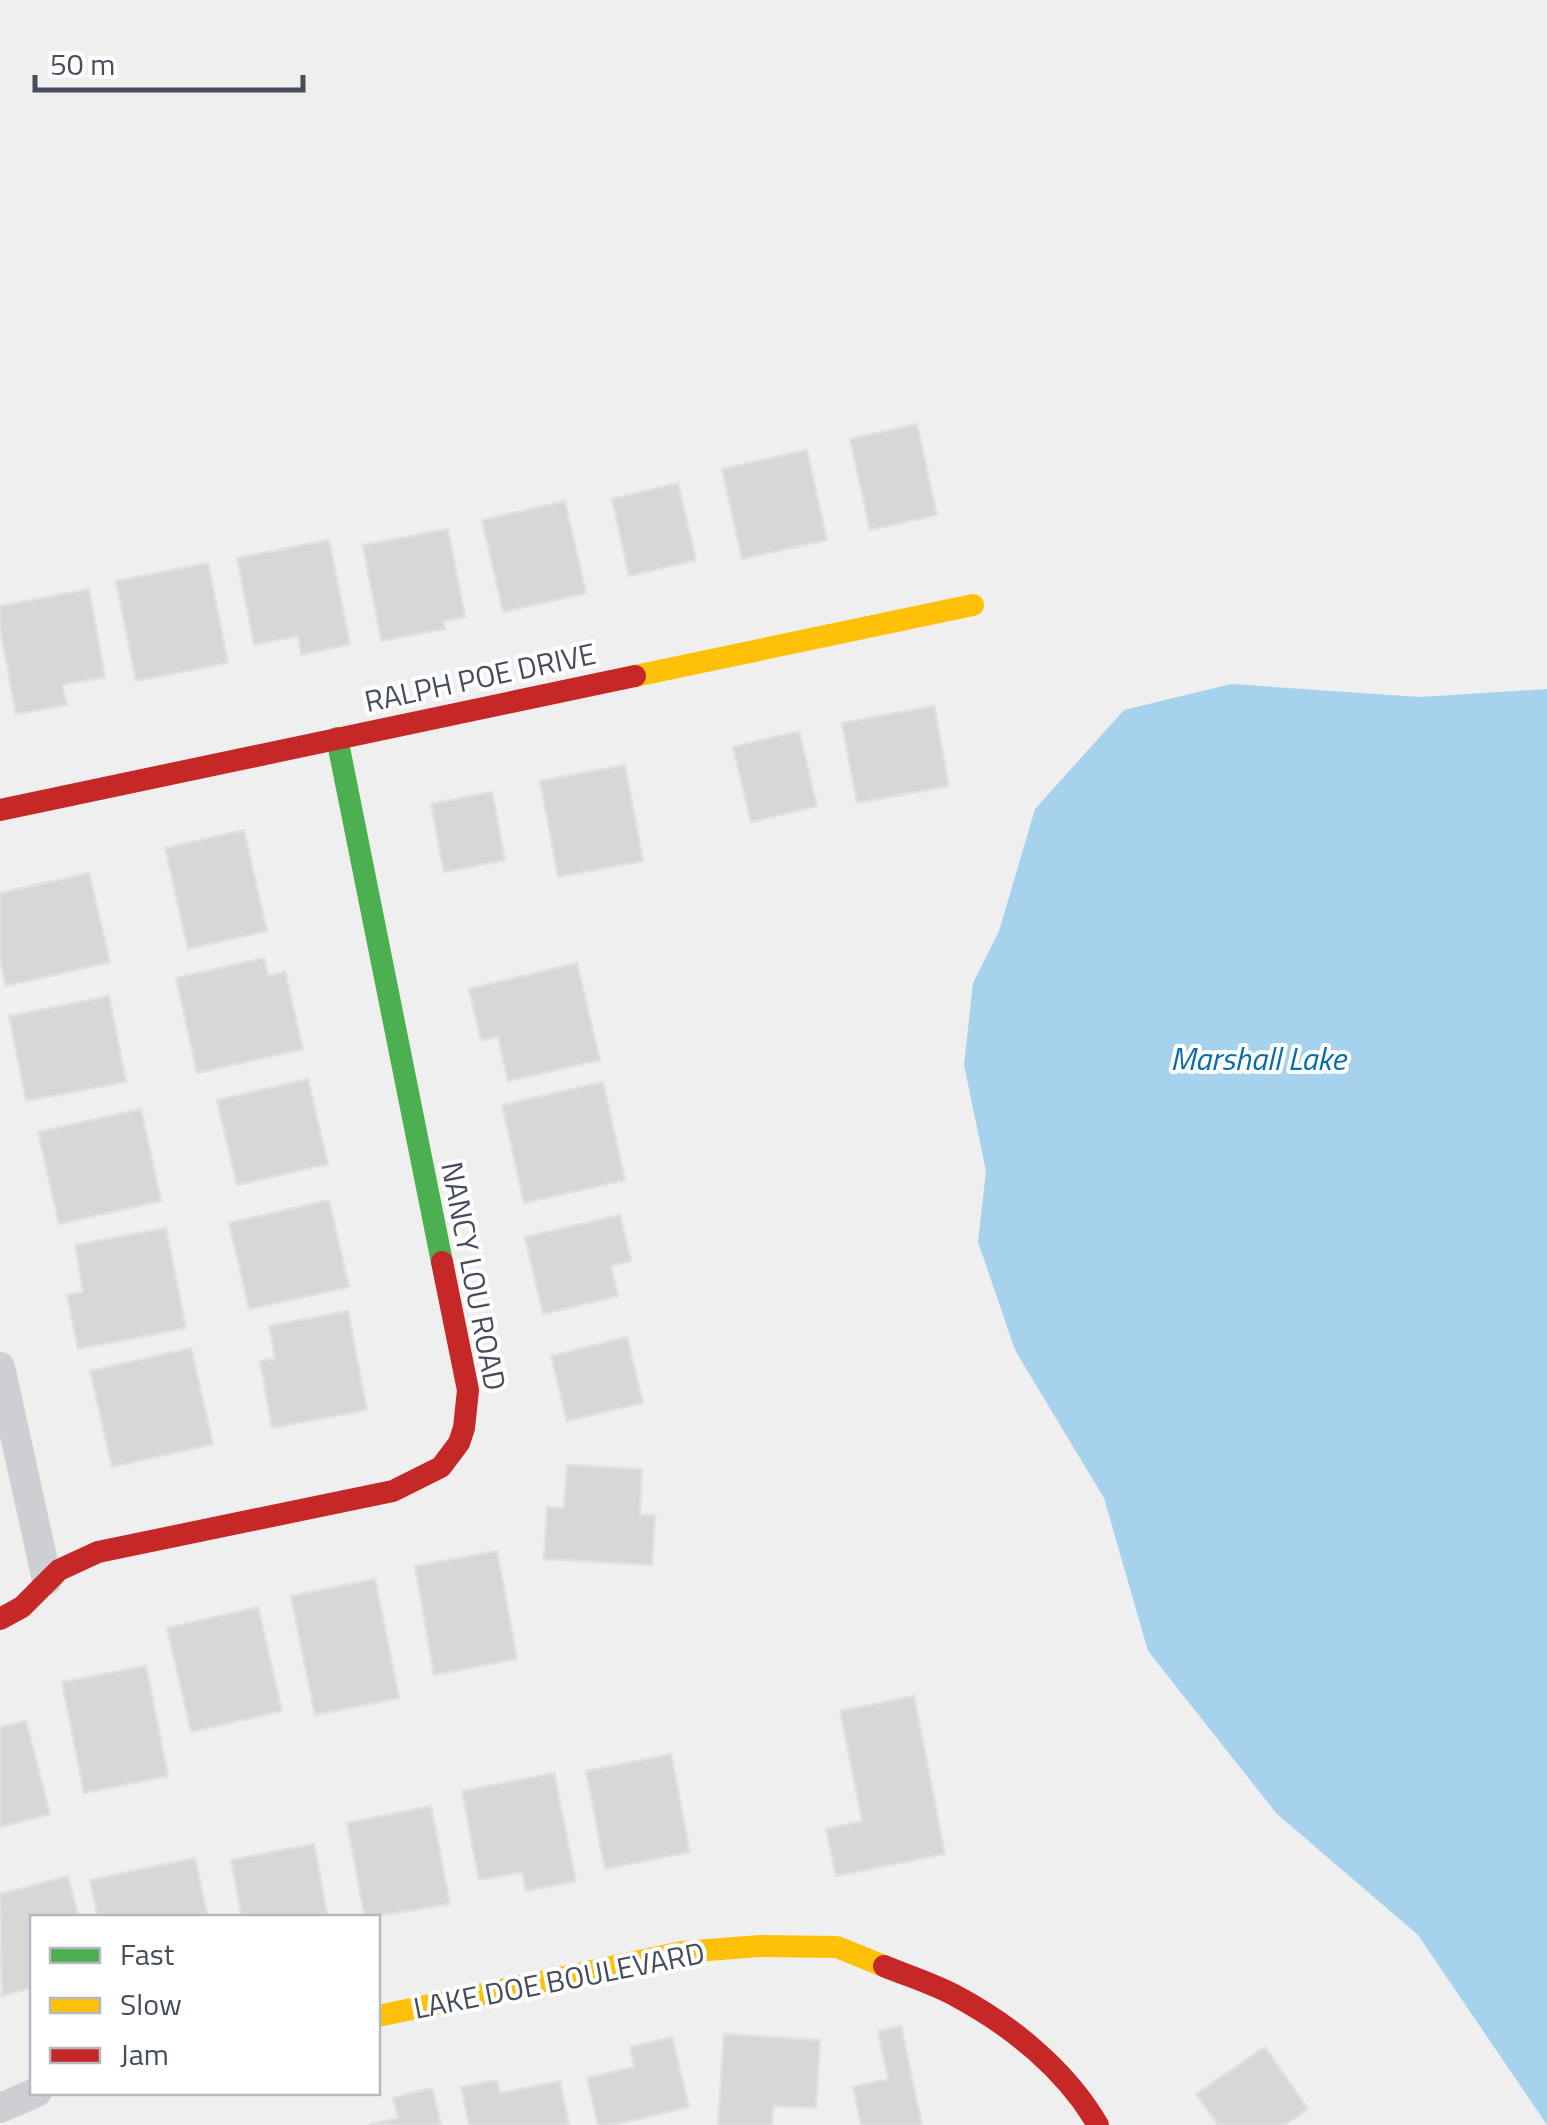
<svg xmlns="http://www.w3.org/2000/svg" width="1547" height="2125" font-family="'Titillium Web',sans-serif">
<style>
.water{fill:#a6d2ee}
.building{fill:#d7d7d9;stroke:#e1e1e2;stroke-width:2.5}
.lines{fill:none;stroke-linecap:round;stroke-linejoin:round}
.street{stroke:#cdcfd3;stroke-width:30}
.fast{stroke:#4caf50;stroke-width:22}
.slow{stroke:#ffc107;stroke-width:22}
.jam{stroke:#c62828;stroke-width:22}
.labels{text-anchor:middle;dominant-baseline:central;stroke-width:8;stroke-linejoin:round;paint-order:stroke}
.street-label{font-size:30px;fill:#464d5c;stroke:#fff}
.water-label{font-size:32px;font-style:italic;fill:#086dad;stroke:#fff}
</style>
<rect width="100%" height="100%" fill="#f0efef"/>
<path class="water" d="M1231,684L1420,697L1547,689V2125L1418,1935L1277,1814L1148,1651L1104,1498L1015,1350L978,1242L986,1171L964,1065L973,983L999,931L1035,809L1124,710Z"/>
<path class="building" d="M917,424L937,515L870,530L850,439Z
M807,450L827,540L742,559L722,469Z
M678,483L696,560L629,576L612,499Z
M565,501L586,593L503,612L482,520Z
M448,529L465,617L443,621L445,629L381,641L363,545Z
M329,540L350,644L301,655L298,636L254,645L237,558Z
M208,563L228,663L136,681L116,581Z
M89,589L105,677L62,685L67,705L16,714L0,628V606Z
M934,706L949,786L857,803L842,723Z
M799,731L817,806L751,822L733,747Z
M625,765L643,861L558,877L540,781Z
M492,792L505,860L444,872L431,804Z
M244,830L267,931L188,949L165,848Z
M89,873L110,962L6,986L0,959V893Z
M264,958L268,976L285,972L303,1049L197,1073L176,978Z
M577,963L600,1060L508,1081L498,1037L481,1040L469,989Z
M109,996L126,1082L26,1101L9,1016Z
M308,1079L328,1164L237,1185L217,1100Z
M603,1082L625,1180L524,1203L502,1105Z
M141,1109L161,1201L59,1224L38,1132Z
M329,1200L349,1287L249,1309L229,1223Z
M620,1215L631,1261L611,1266L618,1296L543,1314L525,1237Z
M166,1228L186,1328L78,1349L67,1295L83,1292L75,1245Z
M348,1311L367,1410L272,1428L260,1361L275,1358L269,1326Z
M627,1337L643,1403L567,1421L551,1356Z
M191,1348L213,1444L112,1467L90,1371Z
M567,1465L642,1469L640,1515H655L652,1565L544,1559L547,1507L564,1508Z
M497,1551L517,1659L434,1675L415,1566Z
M375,1579L399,1698L315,1715L291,1596Z
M258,1607L282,1711L191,1732L167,1628Z
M146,1666L168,1776L84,1793L62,1682Z
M914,1696L945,1854L836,1876L826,1829L862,1821L840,1711Z
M26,1721L50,1814L0,1827V1727Z
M671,1754L690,1852L605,1869L586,1771Z
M554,1773L576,1881L526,1891L522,1872L479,1880L462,1791Z
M431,1806L450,1904L365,1918L347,1823Z
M314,1844L328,1918H242L231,1860Z
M195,1858L208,1918H98L90,1880Z
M68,1876L79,1918H32V1988L2,1996L0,1894Z
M901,2026L922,2125H861L853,2087L888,2079L878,2031Z
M724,2034L820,2040L816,2108L773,2106L772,2125H718Z
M672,2037L689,2107L614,2125H598L587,2078L634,2067L630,2047Z
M1265,2047L1308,2109L1285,2125H1218L1196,2094Z
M497,2080L500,2093L560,2081L569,2125H469L461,2087Z
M432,2088L441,2125H369L398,2118L393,2098Z"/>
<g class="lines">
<path class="street" d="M0,1367L47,1580
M0,2108L37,2092"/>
<path class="fast" d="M337,738L442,1262"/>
<path class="slow" d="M635,676L973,605
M378,2016L682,1952L760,1946L837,1947L884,1966"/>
<path class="jam" d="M0,810L635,676
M0,1619L22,1607L59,1570L98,1552L393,1491L441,1467L459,1443L464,1428L468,1390L442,1262
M884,1966C908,1976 934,1984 956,1996C1012,2026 1066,2070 1098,2125"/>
</g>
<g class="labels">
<g class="street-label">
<text transform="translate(480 677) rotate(-12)">RALPH POE DRIVE</text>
<text transform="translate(474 1276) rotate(79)">NANCY LOU ROAD</text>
<text transform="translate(559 1980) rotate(-11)">LAKE DOE BOULEVARD</text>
</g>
<g class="water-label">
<text x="1258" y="1058">Marshall Lake</text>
</g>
</g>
<rect x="30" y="1915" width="350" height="180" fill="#ffffff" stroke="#b5b8be" stroke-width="2.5"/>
<rect x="50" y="1948" width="50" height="15" fill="#4caf50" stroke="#b5b8be" stroke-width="2.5"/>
<text x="120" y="1965" font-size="30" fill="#464d5c">Fast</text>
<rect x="50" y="1998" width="50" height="15" fill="#ffc107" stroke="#b5b8be" stroke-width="2.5"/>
<text x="120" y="2015" font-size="30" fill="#464d5c">Slow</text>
<rect x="50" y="2048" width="50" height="15" fill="#c62828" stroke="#b5b8be" stroke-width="2.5"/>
<text x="120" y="2065" font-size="30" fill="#464d5c">Jam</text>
<path d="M35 75v15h268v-15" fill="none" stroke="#464d5c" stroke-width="5"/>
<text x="50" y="75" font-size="30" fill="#464d5c" stroke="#ffffff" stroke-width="8" paint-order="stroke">50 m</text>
</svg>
